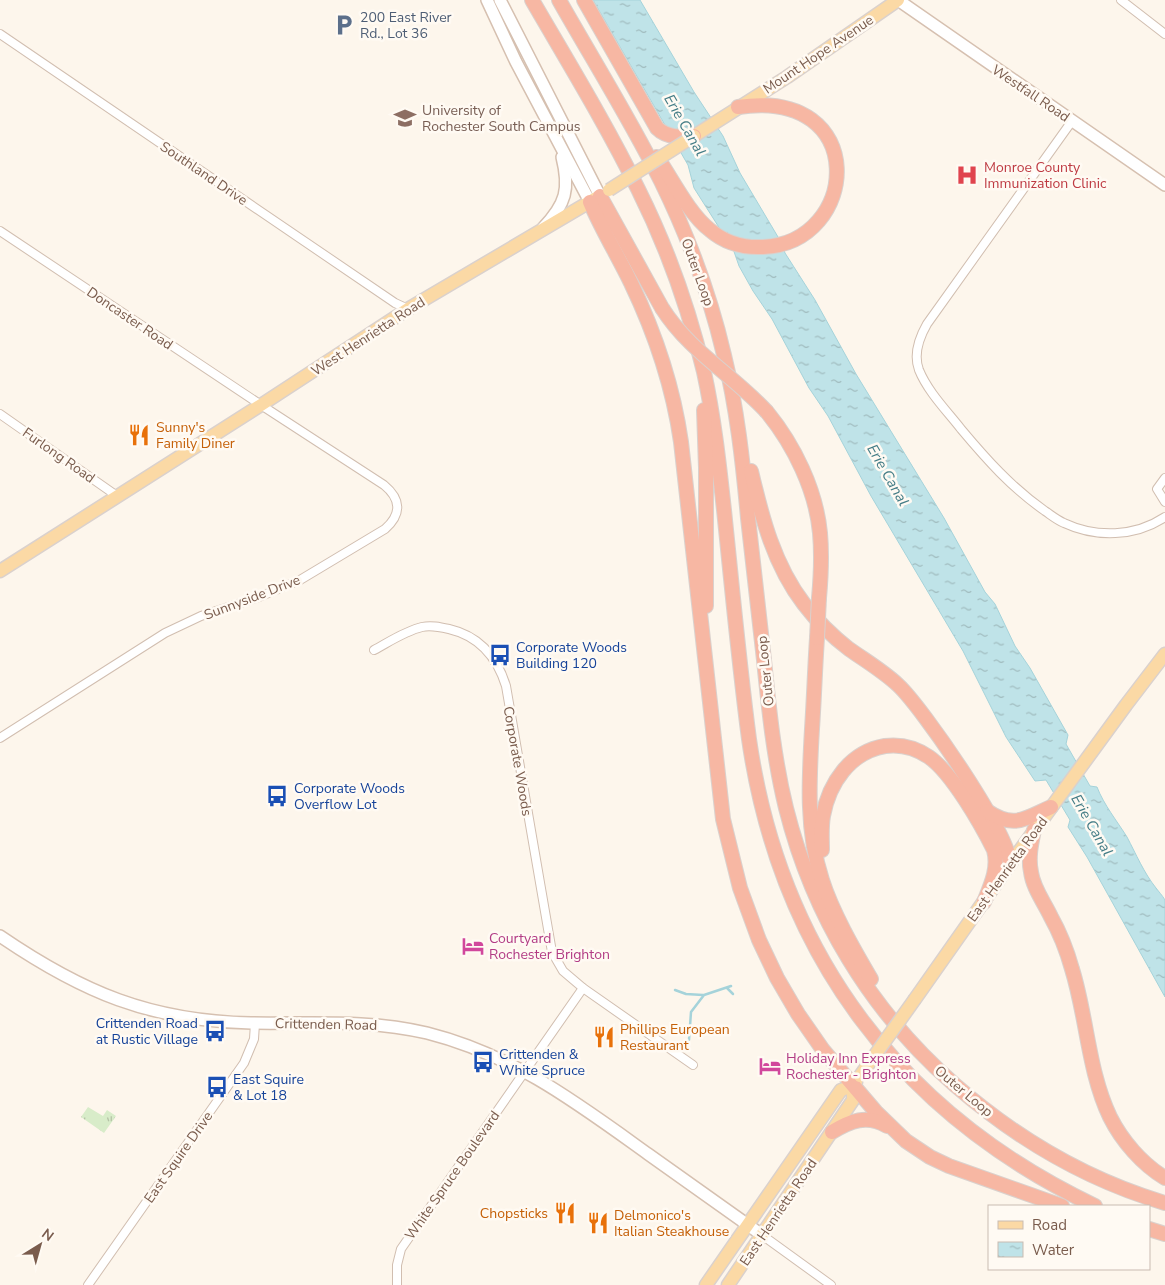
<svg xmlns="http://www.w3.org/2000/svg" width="1165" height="1285" font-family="'Nunito Sans',sans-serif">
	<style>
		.grass { fill: url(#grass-tufts) }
		.water { fill: url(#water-ripples); stroke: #a5d3da }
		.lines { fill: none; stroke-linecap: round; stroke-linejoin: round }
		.stream { stroke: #a5d3da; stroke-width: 2.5 }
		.street-casing { stroke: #d1beb0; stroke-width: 10 }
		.secondary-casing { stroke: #d6c0b0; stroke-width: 14 }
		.primary-casing { stroke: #dad1cd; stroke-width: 15 }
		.highway-casing { stroke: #dad1cd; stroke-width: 16 }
		.street { stroke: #fff; stroke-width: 8 }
		.secondary { stroke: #fff; stroke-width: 11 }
		.primary { stroke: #fbd9a5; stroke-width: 12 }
		.highway { stroke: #f7b7a3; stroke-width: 14 }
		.primary-bridge-casing { stroke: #dad1cd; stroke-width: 15; stroke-linecap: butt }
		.highway-bridge-casing { stroke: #dad1cd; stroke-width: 16; stroke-linecap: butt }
		.primary-bridge { stroke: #fbd9a5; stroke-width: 12 }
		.highway-bridge { stroke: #f7b7a3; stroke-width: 14 }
		.labels { text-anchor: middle; stroke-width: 5; stroke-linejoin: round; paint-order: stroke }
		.service-label { font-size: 14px; fill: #4e5e75; stroke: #fffaf3; text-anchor: start }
		.street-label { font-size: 14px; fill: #7a5c4d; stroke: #fffaf3 }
		.education-label { font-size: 14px; fill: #785e54; stroke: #fffaf3; text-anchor: start }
		.health-label { font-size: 14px; fill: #be3a42; stroke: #fffaf3; text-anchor: start }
		.food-label { font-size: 14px; fill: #c56008; stroke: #fffaf3; text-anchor: start }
		.transit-label { font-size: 14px; fill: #164399; stroke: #fffaf3; text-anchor: start }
		.hotel-label { font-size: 14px; fill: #b23c85; stroke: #fffaf3; text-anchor: start }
		.water-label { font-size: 15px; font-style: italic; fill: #437c86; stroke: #fffaf3 }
	</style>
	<defs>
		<pattern id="grass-tufts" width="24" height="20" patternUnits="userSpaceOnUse" patternTransform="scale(1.25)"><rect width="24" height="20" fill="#d8ecc9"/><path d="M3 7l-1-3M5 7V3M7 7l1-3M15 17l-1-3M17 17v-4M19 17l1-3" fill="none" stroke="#b4c2a5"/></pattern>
		<pattern id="water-ripples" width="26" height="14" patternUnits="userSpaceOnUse" patternTransform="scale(1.25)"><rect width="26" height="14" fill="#bfe3e8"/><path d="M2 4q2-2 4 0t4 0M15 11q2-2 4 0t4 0" fill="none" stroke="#a0bbbe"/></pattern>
	</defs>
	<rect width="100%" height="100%" fill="#fdf6ec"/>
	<polygon class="grass" points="88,1107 103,1116 107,1110 116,1116 104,1133 81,1117"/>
	<path class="water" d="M593 0H640L694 92 723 136 740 173 781 242 785 253 815 300 856 374 944 518 985 592 995 604 1015 646 1030 668 1068 735 1066 744 1090 786 1097 787C1104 805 1117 821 1127 837 1136 854 1144 873 1156 888 1159 892 1162 895 1165 900V997L1087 857 1068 827 1070 820 1046 780 1035 781 1006 737 963 651 871 496 828 416 809 388 772 319 753 291 739 266 730 240 720 229 694 188 688 165Z"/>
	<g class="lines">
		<g class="stream">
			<polyline points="727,988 733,994"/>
			<polyline points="675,990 686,994 703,995"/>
			<polyline points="689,1040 691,1012 704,995 731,986"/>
		</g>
		<g class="street-casing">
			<g id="street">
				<polyline points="1121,0 1165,34"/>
				<polyline points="0,34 395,303 408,309"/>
				<path d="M1072 121 927 324C919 338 913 354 919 370 928 392 947 411 961 429 987 460 1011 487 1045 511 1051 515 1057 520 1064 523 1096 538 1135 537 1165 517"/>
				<path d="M0 231 261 405 384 485C401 499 402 514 385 529L300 580 259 597 201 616 165 633 0 738"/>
				<polyline points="0,414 117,496"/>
				<polyline points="1165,478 1157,489 1165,502"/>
				<path d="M374 650C389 642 405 631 422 627 431 625 440 627 449 629 479 636 497 657 506 686L552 952 563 971 583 988 693 1065"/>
				<polyline points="762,1235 831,1285"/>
				<polyline points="88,1285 244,1063 254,1039 255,1023"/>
				<polyline points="397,1285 397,1265 401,1249 583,988"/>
			</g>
		</g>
		<g class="secondary-casing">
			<g id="secondary">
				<polyline points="487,0 516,62 590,202"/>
				<polyline points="500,0 600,196"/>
				<polyline points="898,0 1165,185"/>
				<path d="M543 228C566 204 570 189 562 157"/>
				<path d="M0 936C82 992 150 1021 251 1023 311 1024 369 1019 427 1033 514 1055 577 1103 648 1154 686 1181 724 1208 762 1235"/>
			</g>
		</g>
		<g class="primary-casing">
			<g id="primary">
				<polyline points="694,136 787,77 898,0"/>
				<polyline points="0,571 261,405 408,309 598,197"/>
				<polyline points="915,999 1010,864 1126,705 1165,654"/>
				<polyline points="706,1285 841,1090 853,1086"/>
				<polyline points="728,1285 853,1100 853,1086 856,1082"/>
			</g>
		</g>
		<g class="highway-casing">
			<g id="highway">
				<path d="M532 0C568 62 606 124 638 189 667 247 689 309 704 372 714 418 719 464 724 510 732 587 739 663 749 739 780 954 900 1113 1095 1206"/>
				<path d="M559 0C593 60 630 119 661 181 688 236 710 295 724 355 737 408 743 463 748 518 753 565 759 612 764 660 769 710 774 759 786 808 813 916 871 1012 955 1085 1016 1138 1087 1180 1165 1203"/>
				<path d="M584 0 657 128C667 138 681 137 694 136"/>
				<path d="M657 157C672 179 689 214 710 230 725 243 743 248 763 247 860 243 871 87 738 107"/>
				<polyline points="600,196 662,308"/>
				<path d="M590 202C602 230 618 256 631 283 656 335 673 386 681 442L723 819 740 888 759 940 777 978 798 1014 823 1050 876 1112 906 1141 930 1157 949 1166 1062 1206"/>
				<polyline points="704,410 706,468 706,606"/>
				<path d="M767 412C794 445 816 490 820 533 822 555 821 576 819 598"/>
				<path d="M751 471C762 518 774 565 804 604 817 621 832 636 849 649 866 661 883 671 898 685 922 707 1010 835 1010 864"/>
				<path d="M817 638C815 668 814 699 812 729 809 780 806 831 822 880 832 912 854 950 871 979"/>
				<path d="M987 811C1014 829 1024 819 1051 807"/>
				<path d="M1034 830C1031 844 1028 858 1031 872 1033 888 1044 902 1051 917 1060 933 1067 951 1072 969 1087 1017 1088 1071 1110 1117 1122 1141 1142 1164 1165 1178"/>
				<path d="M822 850C822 839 821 827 823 816 829 783 850 752 885 746 900 744 916 748 929 757 952 773 981 824 994 850 999 868 991 885 984 902"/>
				<path d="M832 1132C850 1121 867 1114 887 1126"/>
				<polyline points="1149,1229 1165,1234"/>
			</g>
		</g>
		<use href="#street" class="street"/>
		<use href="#secondary" class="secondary"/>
		<use href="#primary" class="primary"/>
		<use href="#highway" class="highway"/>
		<g class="primary-bridge-casing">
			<g id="primary-bridge">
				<polyline points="609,190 694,136"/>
				<polyline points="860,1076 915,999"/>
			</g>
		</g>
		<g class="highway-bridge-casing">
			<g id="highway-bridge">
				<path d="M662 308C689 351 733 375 767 412"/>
				<polyline points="817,638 819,598"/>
			</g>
		</g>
		<use href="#primary-bridge" class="primary-bridge"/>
		<use href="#highway-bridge" class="highway-bridge"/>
	</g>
	<defs>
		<g id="parking-bare" transform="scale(1.725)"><path d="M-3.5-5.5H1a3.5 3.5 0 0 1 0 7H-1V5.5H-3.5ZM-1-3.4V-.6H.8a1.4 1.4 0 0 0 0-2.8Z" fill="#5c6f8a" stroke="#fffaf3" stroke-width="2.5" paint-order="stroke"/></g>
		<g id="university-bare" transform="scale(1.725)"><path d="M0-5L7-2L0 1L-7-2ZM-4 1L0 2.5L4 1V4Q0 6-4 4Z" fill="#8d6e63" stroke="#fffaf3" stroke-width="2.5" paint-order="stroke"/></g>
		<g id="hospital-bare" transform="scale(1.725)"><path d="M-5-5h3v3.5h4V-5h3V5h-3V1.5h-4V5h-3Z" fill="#e0444e" stroke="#fffaf3" stroke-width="2.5" paint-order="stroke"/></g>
		<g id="restaurant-bare" transform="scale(1.725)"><path d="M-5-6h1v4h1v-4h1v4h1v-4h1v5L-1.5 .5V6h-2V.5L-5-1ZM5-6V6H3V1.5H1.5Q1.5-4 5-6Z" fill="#e8710a" stroke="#fffaf3" stroke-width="2.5" paint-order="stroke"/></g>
		<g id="bus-bare" transform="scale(1.725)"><path d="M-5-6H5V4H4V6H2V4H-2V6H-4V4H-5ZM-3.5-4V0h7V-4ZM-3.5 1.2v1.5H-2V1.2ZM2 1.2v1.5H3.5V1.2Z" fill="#1a4fb4" stroke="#fffaf3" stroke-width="2.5" paint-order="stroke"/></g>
		<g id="hotel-bare" transform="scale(1.725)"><path d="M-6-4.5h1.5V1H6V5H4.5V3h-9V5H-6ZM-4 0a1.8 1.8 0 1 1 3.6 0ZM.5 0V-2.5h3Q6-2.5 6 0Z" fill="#d1479c" stroke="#fffaf3" stroke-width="2.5" paint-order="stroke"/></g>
	</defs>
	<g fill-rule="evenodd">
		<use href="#parking-bare" x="344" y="25"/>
		<use href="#university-bare" x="405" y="118"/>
		<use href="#hospital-bare" x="967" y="175"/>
		<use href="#restaurant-bare" x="139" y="435"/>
		<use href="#bus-bare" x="500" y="655"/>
		<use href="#bus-bare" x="277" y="796"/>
		<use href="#hotel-bare" x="473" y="946"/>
		<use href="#bus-bare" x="215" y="1031"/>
		<use href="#restaurant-bare" x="604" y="1037"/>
		<use href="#bus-bare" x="483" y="1062"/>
		<use href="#hotel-bare" x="770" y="1066"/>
		<use href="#bus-bare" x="217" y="1087"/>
		<use href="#restaurant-bare" x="565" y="1213"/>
		<use href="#restaurant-bare" x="598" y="1223"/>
	</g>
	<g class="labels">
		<g class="service-label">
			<text x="360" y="22">200 East River<tspan x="360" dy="16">Rd., Lot 36</tspan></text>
		</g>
		<g class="street-label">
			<text transform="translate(818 54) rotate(-34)" y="5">Mount Hope Avenue</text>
			<text transform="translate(1031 93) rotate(34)" y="5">Westfall Road</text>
			<text transform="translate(204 173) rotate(34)" y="5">Southland Drive</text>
			<text transform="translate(698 272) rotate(70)" y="5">Outer Loop</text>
			<text transform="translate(130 318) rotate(34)" y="5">Doncaster Road</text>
			<text transform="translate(368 336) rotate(-33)" y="5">West Henrietta Road</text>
			<text transform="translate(59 455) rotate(35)" y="5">Furlong Road</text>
			<text transform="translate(252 597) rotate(-21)" y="5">Sunnyside Drive</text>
			<text transform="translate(765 671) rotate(-96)" y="5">Outer Loop</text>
			<text transform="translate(518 761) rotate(80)" y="5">Corporate Woods</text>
			<text transform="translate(1007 869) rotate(-54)" y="5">East Henrietta Road</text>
			<text transform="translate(326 1024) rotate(1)" y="5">Crittenden Road</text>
			<text transform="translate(964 1091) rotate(40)" y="5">Outer Loop</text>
			<text transform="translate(178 1157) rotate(-55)" y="5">East Squire Drive</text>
			<text transform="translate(452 1175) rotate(-55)" y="5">White Spruce Boulevard</text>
			<text transform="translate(778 1212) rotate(-56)" y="5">East Henrietta Road</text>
		</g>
		<g class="education-label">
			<text x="422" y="115">University of<tspan x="422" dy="16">Rochester South Campus</tspan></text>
		</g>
		<g class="health-label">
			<text x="984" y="172">Monroe County<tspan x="984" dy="16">Immunization Clinic</tspan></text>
		</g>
		<g class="food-label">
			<text x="156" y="432">Sunny's<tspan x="156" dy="16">Family Diner</tspan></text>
			<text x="620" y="1034">Phillips European<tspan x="620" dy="16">Restaurant</tspan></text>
			<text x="548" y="1218" text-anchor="end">Chopsticks</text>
			<text x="614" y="1220">Delmonico's<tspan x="614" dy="16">Italian Steakhouse</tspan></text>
		</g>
		<g class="transit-label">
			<text x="516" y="652">Corporate Woods<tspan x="516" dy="16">Building 120</tspan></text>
			<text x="294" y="793">Corporate Woods<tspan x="294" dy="16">Overflow Lot</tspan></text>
			<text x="198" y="1028" text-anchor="end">Crittenden Road<tspan x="198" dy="16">at Rustic Village</tspan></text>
			<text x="499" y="1059">Crittenden &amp;<tspan x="499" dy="16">White Spruce</tspan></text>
			<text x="233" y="1084">East Squire<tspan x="233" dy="16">&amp; Lot 18</tspan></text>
		</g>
		<g class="hotel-label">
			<text x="489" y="943">Courtyard<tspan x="489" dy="16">Rochester Brighton</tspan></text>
			<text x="786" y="1063">Holiday Inn Express<tspan x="786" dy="16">Rochester - Brighton</tspan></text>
		</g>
		<g class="water-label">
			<text transform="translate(685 125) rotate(60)" y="5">Erie Canal</text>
			<text transform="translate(888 475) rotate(60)" y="5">Erie Canal</text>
			<text transform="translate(1092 825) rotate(60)" y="5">Erie Canal</text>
		</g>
	</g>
	<rect x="988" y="1205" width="162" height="65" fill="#fffaf3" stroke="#cabbb1"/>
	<rect x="998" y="1221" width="25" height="8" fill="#fbd9a5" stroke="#cabbb1"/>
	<text x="1032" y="1230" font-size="15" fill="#7a5c4d">Road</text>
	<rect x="998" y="1242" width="25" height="15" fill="url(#water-ripples)" stroke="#cabbb1"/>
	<text x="1032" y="1255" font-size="15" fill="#7a5c4d">Water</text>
	<g transform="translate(40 1245) rotate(37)" stroke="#fffaf3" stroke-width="4" paint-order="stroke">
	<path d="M0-4L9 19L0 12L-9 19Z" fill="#7a5c4d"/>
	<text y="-8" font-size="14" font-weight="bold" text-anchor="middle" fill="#7a5c4d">N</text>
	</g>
</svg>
